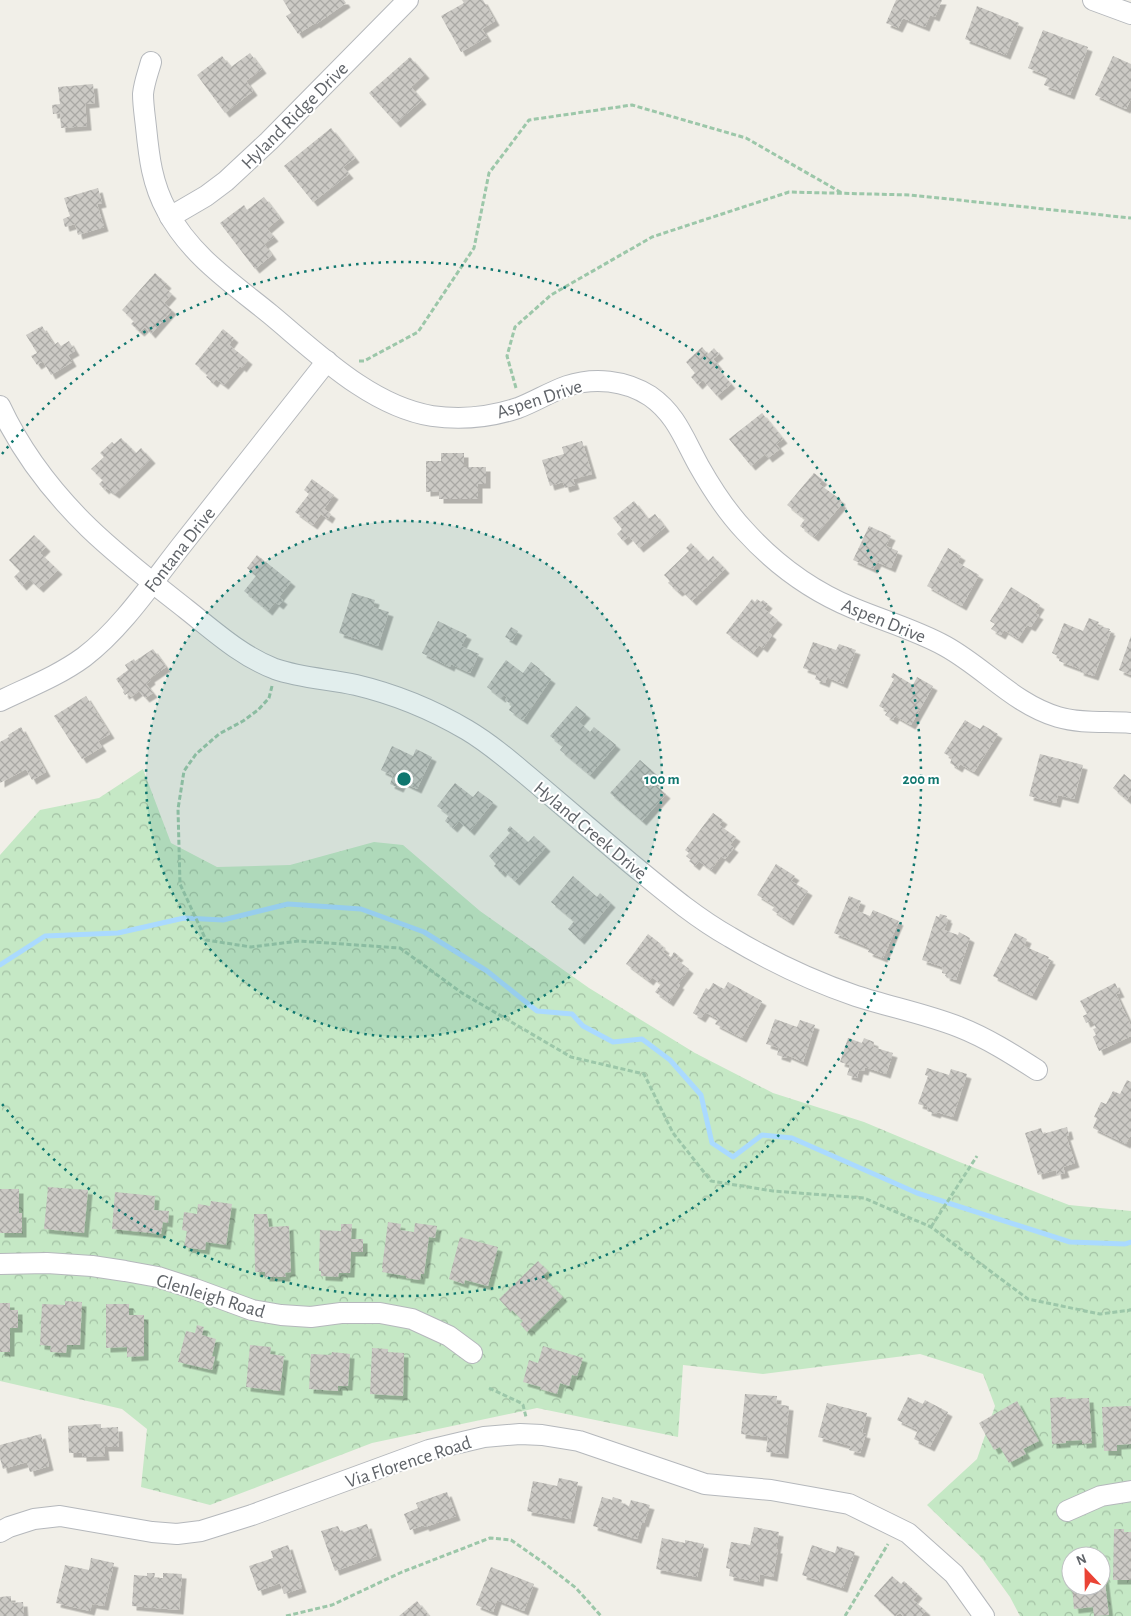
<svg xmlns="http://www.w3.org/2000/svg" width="1131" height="1616" font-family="'Alegreya Sans',sans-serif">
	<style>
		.forest { fill: url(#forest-crowns); fill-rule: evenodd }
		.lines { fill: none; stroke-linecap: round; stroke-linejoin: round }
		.stream { stroke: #aadaff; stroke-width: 5 }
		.building { fill: url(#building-cross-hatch); filter: url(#shadow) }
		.street-casing { stroke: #b5b8bc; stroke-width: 22 }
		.path { stroke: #9cc7a9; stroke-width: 3; stroke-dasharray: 5 2.5; stroke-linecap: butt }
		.street { stroke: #fff; stroke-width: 20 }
		.ring { fill: none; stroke: #0f766e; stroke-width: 2.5; stroke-dasharray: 2.5 5 }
		.labels { text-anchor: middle; stroke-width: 4; stroke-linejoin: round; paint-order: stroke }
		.street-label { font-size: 19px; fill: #5f6368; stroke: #fff }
		.centre { fill: #0f766e; stroke: #fff; stroke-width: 2.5 }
		.ring-label { font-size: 15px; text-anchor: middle; font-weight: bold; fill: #0f766e; stroke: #fff; stroke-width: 4; stroke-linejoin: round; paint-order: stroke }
	</style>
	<defs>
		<pattern id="forest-crowns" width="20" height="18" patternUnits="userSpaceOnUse" patternTransform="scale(1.25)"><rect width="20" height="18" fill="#c5e8c5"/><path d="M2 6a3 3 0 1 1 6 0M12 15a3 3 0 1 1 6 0" fill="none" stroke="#a3c0a4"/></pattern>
		<pattern id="building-cross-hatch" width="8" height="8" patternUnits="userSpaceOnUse" patternTransform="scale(1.25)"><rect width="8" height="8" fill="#cccac5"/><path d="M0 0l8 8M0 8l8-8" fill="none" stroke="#a9a8a4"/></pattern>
		<filter id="shadow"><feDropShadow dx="4.5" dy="4.5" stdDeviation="0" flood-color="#0004"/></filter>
	</defs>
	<rect width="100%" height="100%" fill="#f1efe8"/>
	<path class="forest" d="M143 769 171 843 217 867 290 865 374 842 403 845 480 911 589 988 695 1053 773 1093 864 1122 957 1161 1069 1205 1131 1211V1616H1020L1010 1597 981 1557 927 1505 977 1459 995 1406 983 1374 920 1354 763 1374 683 1365 678 1437 537 1408 372 1443 210 1505 141 1487 147 1429 122 1409 0 1381V855L40 810 99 798ZM1071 1556H1101V1586H1071Z"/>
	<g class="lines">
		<polyline class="stream" points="0,965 45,936 118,933 184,918 223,920 288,904 361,909 424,932 487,971 537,1011 572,1014 583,1026 613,1042 642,1039 670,1060 701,1095 712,1143 733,1157 762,1135 792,1138 917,1193 1070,1242 1125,1244 1131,1242"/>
	</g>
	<g class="building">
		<polygon points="283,0 344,0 346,3 316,24 315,23 298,34 286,16 291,13"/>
		<polygon points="462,0 483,0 495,21 482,29 487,37 461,52 441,16 464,3"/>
		<polygon points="896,0 942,0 935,17 930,15 925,27 903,18 898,28 886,23"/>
		<polygon points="977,6 1019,23 1006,55 965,39"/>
		<polygon points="1043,30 1088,47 1070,95 1044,85 1048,76 1028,68"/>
		<polygon points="250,53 262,69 246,81 253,91 225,113 197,75 222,56 231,67"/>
		<polygon points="1113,56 1131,64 1131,99 1126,109 1095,95"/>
		<polygon points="410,57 425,74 411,87 422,100 396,123 369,93"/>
		<polygon points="93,84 95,103 85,104 87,126 61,128 60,113 53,114 52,105 60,104 58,87"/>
		<polygon points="331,128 355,158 343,167 349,174 313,202 284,166"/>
		<polygon points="98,188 102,203 97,204 104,227 78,235 75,224 65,227 63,219 70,216 64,198"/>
		<polygon points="264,197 280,218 267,229 274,237 264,244 272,255 255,269 220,223 244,205 247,210"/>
		<polygon points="155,273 167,284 164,287 172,294 164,303 172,310 151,334 145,327 140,332 131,324 134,321 122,310"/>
		<polygon points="42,326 54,345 58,342 61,346 69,341 75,351 68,355 72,362 51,375 43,361 37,365 31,356 37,353 26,335"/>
		<polygon points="223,329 234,338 229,345 248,360 242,368 240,366 224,385 216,379 213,383 206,377 208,375 195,364"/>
		<polygon points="702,347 708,354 714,348 719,354 713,359 718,365 716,367 731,384 717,396 703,380 698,385 691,377 695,373 686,362"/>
		<polygon points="762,413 783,439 776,444 780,449 768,458 765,454 751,466 729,439"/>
		<polygon points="121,438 136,453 141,448 151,459 115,494 106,488 105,490 99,484 103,480 91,469 104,457 100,453 112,442 114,444"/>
		<polygon points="582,441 592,474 573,479 575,485 565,488 563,482 550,486 542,460 564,454 562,447"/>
		<polygon points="441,453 464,453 464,467 486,467 486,484 478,484 478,499 439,499 439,491 426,492 426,461 441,461"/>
		<polygon points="814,473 823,480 819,484 841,500 840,502 842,504 814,537 800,526 805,519 787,505"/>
		<polygon points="312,479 334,495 324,509 331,514 328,519 321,514 313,525 295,512 309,494 304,490"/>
		<polygon points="634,501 648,519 655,514 665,527 639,548 629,536 623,541 617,534 622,529 613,518"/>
		<polygon points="869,526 891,536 886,546 898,551 891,568 877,562 873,569 853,560"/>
		<polygon points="34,535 46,547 40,553 58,570 39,588 29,579 22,586 14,577 20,571 9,560"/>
		<polygon points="691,543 708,561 713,556 725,569 692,601 681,590 678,592 668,583 670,581 664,575 689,551 686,548"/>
		<polygon points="948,548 961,556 957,562 979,575 962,606 927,586"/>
		<polygon points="257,555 291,582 279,597 283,600 279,605 275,602 268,611 244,591 256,576 247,568"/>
		<polygon points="1011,587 1040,605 1035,613 1039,615 1031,627 1027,625 1018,639 1004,630 1001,635 991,629 995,624 990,621"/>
		<polygon points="352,593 375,600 373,607 389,612 378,646 339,633"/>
		<polygon points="752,599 755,602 757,599 761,602 763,600 768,604 764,609 778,620 768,632 772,635 763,648 759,645 753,653 726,633"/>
		<polygon points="1089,618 1099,622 1097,626 1100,627 1100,626 1110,629 1109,631 1111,631 1094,676 1079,671 1080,669 1059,661 1060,657 1052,653 1064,623 1083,631"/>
		<polygon points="438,621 467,635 461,646 479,654 470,673 451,664 450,667 422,653"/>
		<polygon points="511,627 518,631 512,641 505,637"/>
		<polygon points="1131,636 1131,675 1119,670"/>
		<polygon points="813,642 836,650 839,644 856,650 843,684 827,677 825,683 815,679 817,673 803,668"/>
		<polygon points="153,649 166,667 150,678 151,680 146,684 153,693 145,698 139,691 131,697 128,693 125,695 123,692 124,691 116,679 128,670 125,665 134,659 135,661"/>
		<polygon points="506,660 523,673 531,662 540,669 538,672 540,673 541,672 551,679 523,720 509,710 512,705 505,700 507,697 504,695 501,698 487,687"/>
		<polygon points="893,673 913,685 917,677 933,686 911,725 895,716 893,720 885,715 888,711 879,706 894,679 891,677"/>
		<polygon points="86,696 110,734 98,741 102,747 82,759 54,716"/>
		<polygon points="576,706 586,714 579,722 590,732 594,727 616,745 590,775 560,750 563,746 550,736"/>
		<polygon points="965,720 980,729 983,725 998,734 974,772 960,764 958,768 950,763 952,758 944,753"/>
		<polygon points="21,727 46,772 32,780 26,769 0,783 0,742 9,737 8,735"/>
		<polygon points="392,746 413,756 416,749 432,757 417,789 402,782 399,788 390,784 393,776 381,770"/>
		<polygon points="1040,754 1083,765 1074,799 1058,795 1056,803 1029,796"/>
		<polygon points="640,760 659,777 653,783 666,794 642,821 610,793"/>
		<polygon points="1124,774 1131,780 1131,794 1127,800 1113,788"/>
		<polygon points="455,783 473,797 478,791 493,802 470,831 459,821 453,828 445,821 449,815 437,806"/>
		<polygon points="713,813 723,820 719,825 736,837 730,845 734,848 725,859 721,856 711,870 699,861 695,866 689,861 691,860 686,856 689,853 685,850"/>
		<polygon points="510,826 528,842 534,836 546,847 515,881 503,870 501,873 494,866 496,864 489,856 510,833 507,830"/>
		<polygon points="776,864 795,876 791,881 808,891 789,921 772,910 775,906 757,895"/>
		<polygon points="573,876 597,897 600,893 611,903 580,940 568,929 574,921 551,902"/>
		<polygon points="849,896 861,901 857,911 870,916 873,910 899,921 883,958 868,952 870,948 834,933"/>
		<polygon points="940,914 947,916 946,918 948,919 944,930 958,935 959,932 970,938 956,980 945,976 946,974 942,973 943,967 922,960 936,916 939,917"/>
		<polygon points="1015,933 1027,939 1024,946 1049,957 1048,959 1051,960 1032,996 993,976"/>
		<polygon points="648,934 661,944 660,945 665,949 663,952 671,957 674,952 679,956 676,959 689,969 678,984 680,985 669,1002 655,992 661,984 652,977 649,981 626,964"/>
		<polygon points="728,982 762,1001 742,1038 715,1024 718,1019 705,1012 701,1018 693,1013 706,988 709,990 713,983 724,989"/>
		<polygon points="1115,983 1120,993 1116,994 1131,1026 1131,1036 1099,1051 1093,1037 1096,1035 1093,1029 1096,1028 1092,1020 1086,1023 1083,1016 1087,1014 1080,1001"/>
		<polygon points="775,1019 797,1027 800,1020 815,1025 803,1062 787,1055 786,1058 777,1055 779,1048 766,1044"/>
		<polygon points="848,1038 862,1043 864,1038 874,1042 873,1047 893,1053 886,1074 865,1067 864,1071 859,1070 857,1078 847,1075 850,1065 840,1062"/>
		<polygon points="927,1068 949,1075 951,1069 967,1074 953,1117 937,1112 936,1114 927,1111 928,1107 918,1104 928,1076 925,1075"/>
		<polygon points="1127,1080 1131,1082 1131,1137 1130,1136 1126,1144 1093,1128 1097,1118 1094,1117 1101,1102 1106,1104 1113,1091 1120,1094"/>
		<polygon points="1067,1127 1069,1135 1066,1136 1075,1163 1063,1167 1065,1173 1057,1175 1056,1170 1038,1175 1025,1133 1041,1128 1043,1134"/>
		<polygon points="48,1187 88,1190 84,1233 44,1229"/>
		<polygon points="0,1189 19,1189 19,1213 22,1213 22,1233 0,1233"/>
		<polygon points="115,1192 155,1196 154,1210 169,1211 168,1223 163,1222 161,1234 112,1229"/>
		<polygon points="211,1201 232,1204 226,1245 206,1242 205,1250 184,1247 187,1231 182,1230 184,1212 197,1214 198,1204 210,1206"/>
		<polygon points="254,1214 267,1214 269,1227 289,1226 291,1272 285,1273 286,1277 265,1277 265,1272 255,1272"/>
		<polygon points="388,1222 401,1224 400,1230 414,1232 415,1223 437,1226 435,1238 429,1237 424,1274 421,1274 420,1280 406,1278 406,1276 382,1272 383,1269 382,1268"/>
		<polygon points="341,1224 352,1224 351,1239 363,1239 363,1252 351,1252 350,1273 339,1273 338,1277 321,1276 321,1271 319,1271 320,1230 341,1231"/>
		<polygon points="460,1237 498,1247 488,1286 465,1280 464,1284 449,1279"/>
		<polygon points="538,1261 548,1271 542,1276 563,1297 527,1332 520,1324 523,1321 512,1310 511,1312 499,1299"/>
		<polygon points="65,1301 82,1302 80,1345 67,1345 66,1353 50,1352 51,1346 40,1345 42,1304 65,1305"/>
		<polygon points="0,1303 10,1303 10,1310 18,1310 18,1328 10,1328 10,1352 0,1352"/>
		<polygon points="106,1304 129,1304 129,1315 144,1315 144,1356 127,1357 127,1347 106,1348"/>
		<polygon points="197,1325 204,1327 202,1335 216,1339 212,1356 215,1357 212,1370 178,1362 186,1331 195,1333"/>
		<polygon points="250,1345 271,1347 270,1354 284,1356 280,1391 246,1387"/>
		<polygon points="543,1346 583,1358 577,1376 572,1375 569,1386 560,1383 557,1394 540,1389 541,1387 523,1382 529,1360 538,1363"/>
		<polygon points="372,1348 388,1349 388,1352 404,1353 403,1396 370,1394"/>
		<polygon points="332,1352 350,1354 348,1386 338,1386 338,1391 309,1389 311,1354 331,1355"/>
		<polygon points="745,1394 777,1396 776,1404 789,1406 784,1454 766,1452 768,1437 741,1434"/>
		<polygon points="908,1397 923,1404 925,1400 948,1412 930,1447 914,1439 918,1430 897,1420"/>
		<polygon points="1066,1397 1066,1399 1089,1398 1092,1443 1082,1444 1082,1440 1066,1441 1066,1443 1052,1444 1050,1398"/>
		<polygon points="1017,1401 1039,1441 1023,1449 1026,1454 1009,1463 1000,1447 994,1450 979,1423"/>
		<polygon points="827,1403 867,1413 862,1433 866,1434 860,1453 849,1450 851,1446 818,1437"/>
		<polygon points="1131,1406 1131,1444 1117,1445 1117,1451 1104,1451 1102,1407"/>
		<polygon points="101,1424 101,1428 118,1427 119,1447 104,1447 105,1456 82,1457 82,1453 69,1453 68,1426"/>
		<polygon points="41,1434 49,1466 30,1472 27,1462 3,1469 0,1458 0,1445"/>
		<polygon points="559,1478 578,1482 570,1519 527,1511 533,1481 557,1486"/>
		<polygon points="447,1492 456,1516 425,1527 424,1525 410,1530 404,1514 418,1508 416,1503"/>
		<polygon points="602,1497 612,1500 613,1497 622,1500 621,1503 629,1506 631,1500 650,1505 644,1523 642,1522 637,1539 593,1526"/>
		<polygon points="367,1524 377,1556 335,1571 321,1531 338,1526 341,1533"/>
		<polygon points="754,1527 779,1532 776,1549 778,1549 773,1577 760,1574 759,1582 729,1576 730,1569 726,1568 731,1542 750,1545"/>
		<polygon points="1114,1529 1124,1529 1124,1532 1131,1532 1131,1580 1113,1580"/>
		<polygon points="662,1538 685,1543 685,1540 704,1544 697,1577 656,1569"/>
		<polygon points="288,1545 302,1588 284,1594 280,1583 258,1591 249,1566 273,1558 271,1551"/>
		<polygon points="812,1545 835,1553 837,1546 855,1552 843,1588 802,1575"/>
		<polygon points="91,1558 114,1563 104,1606 92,1604 90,1611 56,1603 65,1565 89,1570"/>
		<polygon points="1102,1559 1109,1615 1094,1616 1093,1607 1074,1609 1072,1586 1101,1586 1101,1560"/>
		<polygon points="491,1567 534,1584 524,1611 497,1600 493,1612 476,1605"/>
		<polygon points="147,1573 155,1573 154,1578 163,1578 163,1573 182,1574 179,1610 132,1606 134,1575 147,1576"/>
		<polygon points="892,1576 901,1584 904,1581 918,1594 913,1600 926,1611 921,1616 903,1616 900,1613 895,1616 874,1596"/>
		<polygon points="11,1596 11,1603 23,1602 24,1616 0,1616 0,1597"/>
		<polygon points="417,1601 429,1616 399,1616"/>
	</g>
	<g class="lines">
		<g class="street-casing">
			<g id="street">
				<polyline points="1093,0 1131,14"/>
				<path d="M151 62C148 73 144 83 143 94 143 105 145 117 146 127 149 157 152 184 167 211 190 255 232 283 270 314 316 352 370 406 432 416 460 420 491 417 518 408 534 402 550 392 567 386 594 377 625 380 650 396 676 414 684 439 699 466 712 489 727 512 745 531 775 564 812 591 853 608 884 621 916 630 945 646 985 668 1014 704 1058 717 1082 724 1107 721 1131 723"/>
				<polyline points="170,217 206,196 226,181 269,141 408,0"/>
				<path d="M0 406C21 451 53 493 89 528 119 557 153 583 186 609 214 631 241 656 275 669 301 678 329 679 356 685 394 694 433 710 467 730 494 746 518 768 542 788 571 813 600 837 629 862 662 889 693 916 730 937 770 961 812 981 856 996 890 1007 926 1014 959 1027 987 1038 1012 1054 1037 1070"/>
				<path d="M0 701C29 687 58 676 84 657 121 629 152 583 181 546 230 484 278 423 327 361"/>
				<polyline points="0,1264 47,1263 92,1266 125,1271 158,1277 195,1289 252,1310 281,1315 311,1317 341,1313 380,1313 412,1319 449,1336 472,1353"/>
				<polyline points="1067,1511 1101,1496 1131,1491"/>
				<polyline points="0,1532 9,1527 34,1519 60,1516 152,1532 177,1534 201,1531 252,1515 429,1450 484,1437 520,1434 542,1435 579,1441 705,1484 771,1490 849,1504 908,1533 954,1574 984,1616"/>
			</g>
		</g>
		<g class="path">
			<polyline points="359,361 364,361 418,332 474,248 489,173 529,120 632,105 746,138 842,193"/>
			<polyline points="516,388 507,356 515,327 551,295 652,237 789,192 910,195 1131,218"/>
			<polyline points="272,686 269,698 258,710 243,721 219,734 196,754 184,771 178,809 180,884 206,940 251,947 299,941 400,948 462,993 571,1057 644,1074 673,1133 711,1181 773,1191 864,1198 931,1227 1028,1299 1100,1314 1131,1310"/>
			<polyline points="931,1227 977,1156"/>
			<polyline points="489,1388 521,1403 523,1405 526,1417"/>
			<polyline points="286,1616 332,1605 402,1572 490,1538 511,1540 544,1563 576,1588 601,1616"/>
			<polyline points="845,1616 888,1544"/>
		</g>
		<use href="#street" class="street"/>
	</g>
	<circle cx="404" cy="779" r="258" fill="#0f766e" fill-opacity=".12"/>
	<g class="ring">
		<circle cx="404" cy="779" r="258"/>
		<path d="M2 454A517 517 0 1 1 2 1104"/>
	</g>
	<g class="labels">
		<g class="street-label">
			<text transform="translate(294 115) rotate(-45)" y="7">Hyland Ridge Drive</text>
			<text transform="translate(539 398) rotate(-18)" y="7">Aspen Drive</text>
			<text transform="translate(179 549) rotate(-52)" y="7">Fontana Drive</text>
			<text transform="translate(884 620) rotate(22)" y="7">Aspen Drive</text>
			<text transform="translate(591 830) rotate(40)" y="7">Hyland Creek Drive</text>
			<text transform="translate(211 1295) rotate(17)" y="7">Glenleigh Road</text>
			<text transform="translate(408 1461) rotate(-18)" y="7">Via Florence Road</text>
		</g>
	</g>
	<circle cx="404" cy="779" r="8" class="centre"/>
	<g class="ring-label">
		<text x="662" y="784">100 m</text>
		<text x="921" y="784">200 m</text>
	</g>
	<g transform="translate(1086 1571) rotate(338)"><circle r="24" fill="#ffffff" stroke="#bfc1c3"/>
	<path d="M0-4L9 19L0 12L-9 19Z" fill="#ea4335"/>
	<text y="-8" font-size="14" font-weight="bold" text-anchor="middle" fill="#5f6368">N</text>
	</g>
</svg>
